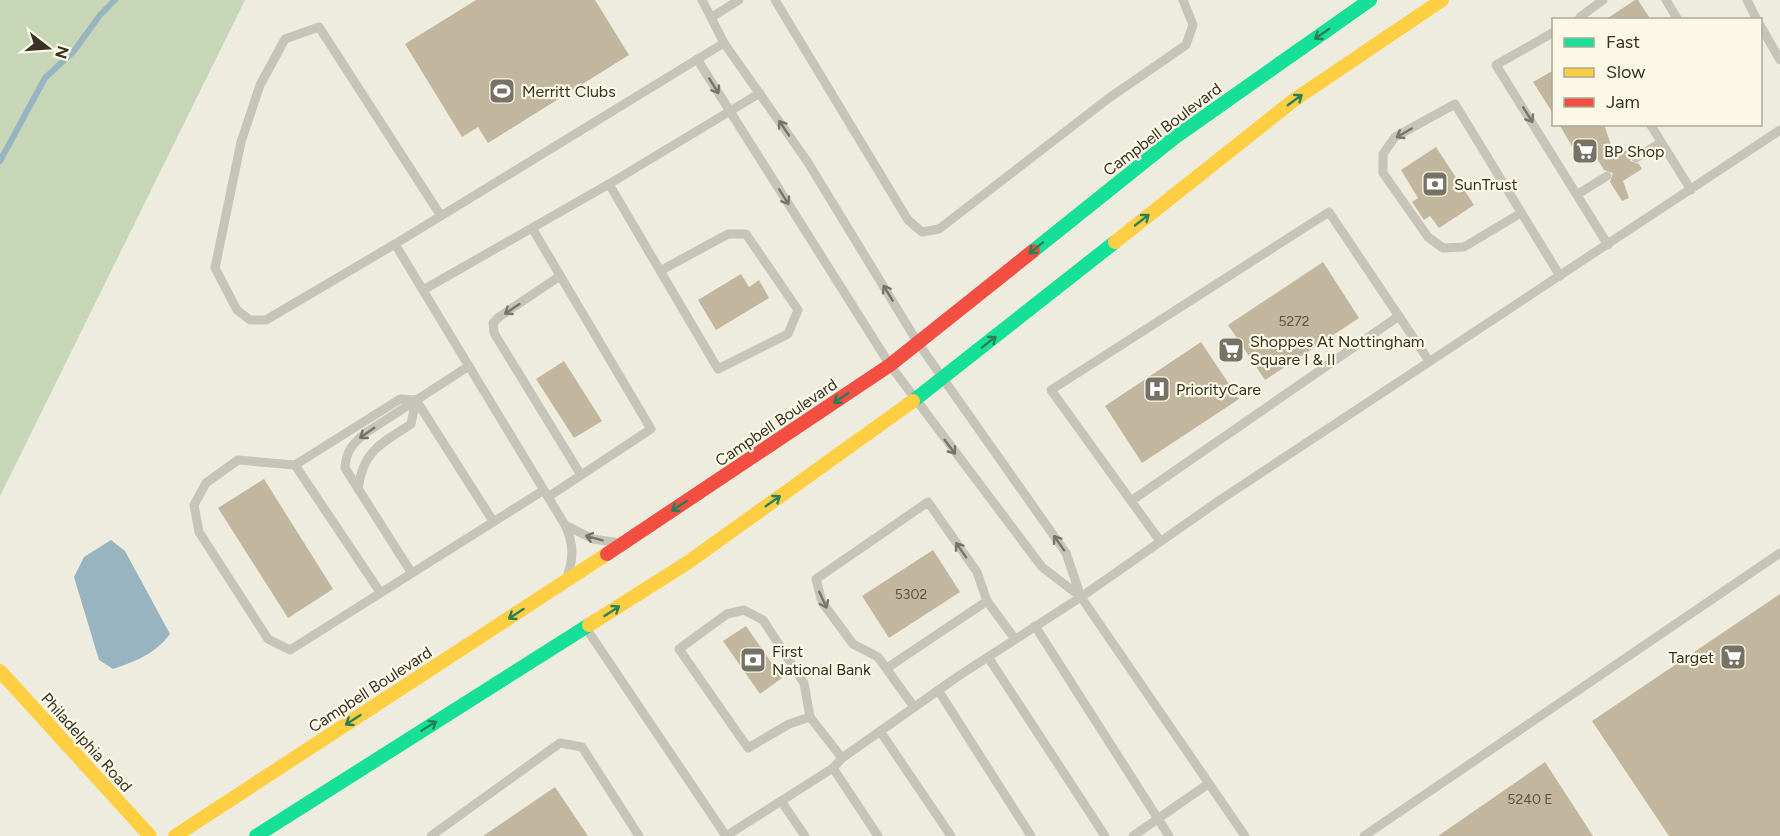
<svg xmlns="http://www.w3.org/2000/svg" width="1780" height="836" font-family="Figtree,sans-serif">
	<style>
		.green { fill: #c6d6b7 }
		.water { fill: #99b4c1 }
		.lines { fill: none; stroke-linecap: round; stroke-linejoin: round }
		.stream { stroke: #99b4c1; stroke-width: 6 }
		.building { fill: #c3b69e }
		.lane { stroke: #c6c3b8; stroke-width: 9 }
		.fast { stroke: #16e098; stroke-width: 14 }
		.slow { stroke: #ffcf43; stroke-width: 14 }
		.jam { stroke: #f24e42; stroke-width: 14 }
		.oneway { stroke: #288059 }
		.oneway2 { stroke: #777368 }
		.labels { text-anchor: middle; stroke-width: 4.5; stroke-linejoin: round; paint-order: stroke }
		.number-label { font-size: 14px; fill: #5a5244 }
		.poi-label { font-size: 16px; fill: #373126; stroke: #fbf8e5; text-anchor: start }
		.street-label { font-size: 16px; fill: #373126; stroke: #fbf8e5 }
	</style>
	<rect width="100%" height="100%" fill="#eeecde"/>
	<polygon class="green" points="0,0 245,0 0,496"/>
	<path class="water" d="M111 540 125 551 170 634C155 654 136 661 113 669L99 660 74 577 84 557Z"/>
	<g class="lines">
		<polyline class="stream" points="0,161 45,78 74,51 100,15 115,0"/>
	</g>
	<g class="building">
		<polygon points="476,0 595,0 629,55 488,143 478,127 462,137 405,44"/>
		<polygon points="1635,0 1638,0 1651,20 1605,20"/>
		<polygon points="1554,70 1554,115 1533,82"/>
		<polygon points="1559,124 1604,124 1615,157 1630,148 1633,152 1630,161 1639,164 1642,169 1623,181 1629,198 1622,201 1610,182 1613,173 1604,170 1593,152 1580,160"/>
		<polygon points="1436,147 1474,205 1439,228 1430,216 1424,220 1412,202 1418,198 1401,170"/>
		<polygon points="1323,262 1359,318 1265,380 1228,325"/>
		<polygon points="741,274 749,287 759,280 769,298 716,330 698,300"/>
		<polygon points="1201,342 1239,399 1142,463 1105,406"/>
		<polygon points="564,361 602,421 574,438 536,379"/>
		<polygon points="264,479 333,589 288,618 218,508"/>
		<polygon points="933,550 960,592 889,638 862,596"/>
		<polygon points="1780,594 1780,836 1669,836 1592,721"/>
		<polygon points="746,626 782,678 760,694 723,641"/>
		<polygon points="1545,762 1593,836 1438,836"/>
		<polygon points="555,787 588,836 483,836"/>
	</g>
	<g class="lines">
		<g class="lane">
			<polyline points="775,0 908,220 922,232 939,229 1109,98 1186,45 1193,25 1183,0"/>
			<polyline points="1666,0 1678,20"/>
			<polyline points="1747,0 1757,20"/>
			<polyline points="712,17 739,0"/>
			<polyline points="1580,17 1603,0"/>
			<polyline points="1760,25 1780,60"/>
			<polyline points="1554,32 1496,65 1608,245"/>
			<polyline points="724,43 807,161 918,343 1066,553 1081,597 1245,836"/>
			<polyline points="697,59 890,365 1042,567 1081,597"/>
			<polyline points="1650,124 1691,190"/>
			<polyline points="1636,158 1660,143"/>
			<polyline points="609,184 718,369 788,334 798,310 746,234 728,234 660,271"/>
			<polyline points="1578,194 1607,176"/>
			<polyline points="1521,213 1464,247 1443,248 1428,237 1383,173 1383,154 1395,137 1455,104 1560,276"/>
			<polyline points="532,228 651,429 548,497"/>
			<polyline points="395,244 266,320 250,320 237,310 215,268 241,142 260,85 285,39 319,27 441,216"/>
			<polyline points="560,276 499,317 493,323 494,333 581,475"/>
			<polyline points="423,290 609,184 760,93"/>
			<polyline points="416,400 400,399 295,465 238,460 206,483 194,505 199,532 268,639 290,650 544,490"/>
			<polyline points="416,400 493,521"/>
			<polyline points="295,465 380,592"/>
			<path d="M358 489C363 450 381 444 411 424L416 400"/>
			<polyline points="1131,501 1399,316"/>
			<polyline points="565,525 593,539 614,542"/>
			<polyline points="1160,541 1051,390 1329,212 1429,361"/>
			<path d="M411 572 345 468C346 450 354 442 367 432L469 366"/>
			<path d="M568 574C574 556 573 542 565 525L395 244 724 43 702 0"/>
			<polyline points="1035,626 1169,836"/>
			<polyline points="586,628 726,836"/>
			<polyline points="988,657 1105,836"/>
			<polyline points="887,668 987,601"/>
			<polyline points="938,690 1031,836"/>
			<polyline points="914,707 878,657 853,644 822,602 816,579 928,502 977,572 987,601 1015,639"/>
			<polyline points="810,717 789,724 748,748 679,649 727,614 744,610 763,620 804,683 810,717 842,758"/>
			<polyline points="880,731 951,836"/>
			<polyline points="833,768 878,836"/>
			<polyline points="781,801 805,836"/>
			<polyline points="431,836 560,743 582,747 639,836"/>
			<polyline points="726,836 833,768 842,758 960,675 1081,597 1220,500 1780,130"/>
			<polyline points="1133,836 1208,784"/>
			<polyline points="1364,836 1780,553"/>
		</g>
		<g class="fast">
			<polyline points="1033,251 1174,138 1370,0"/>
			<polyline points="913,401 1115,242"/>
			<polyline points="256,836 589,625"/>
		</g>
		<g class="slow">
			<polyline points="1115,242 1294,100 1442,0"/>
			<polyline points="589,625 687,563 913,401"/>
			<polyline points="0,671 150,836"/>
			<polyline points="175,836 607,554"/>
		</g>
		<polyline class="jam" points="607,554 890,365 1033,251"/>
	</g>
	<defs><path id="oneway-shaft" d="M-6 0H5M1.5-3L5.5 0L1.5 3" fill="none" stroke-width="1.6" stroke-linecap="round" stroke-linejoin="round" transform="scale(1.5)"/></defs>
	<g class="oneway">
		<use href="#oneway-shaft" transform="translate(1322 34) rotate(145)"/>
		<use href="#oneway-shaft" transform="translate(1295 100) rotate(-36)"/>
		<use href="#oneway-shaft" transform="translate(1142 220) rotate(-38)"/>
		<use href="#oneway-shaft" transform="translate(1036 248) rotate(141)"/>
		<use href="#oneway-shaft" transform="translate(989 342) rotate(-38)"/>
		<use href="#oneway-shaft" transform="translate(841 398) rotate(146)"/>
		<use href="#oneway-shaft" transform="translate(773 501) rotate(-35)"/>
		<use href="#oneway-shaft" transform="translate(679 506) rotate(146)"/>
		<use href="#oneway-shaft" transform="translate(612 611) rotate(-33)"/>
		<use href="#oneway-shaft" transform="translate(516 614) rotate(147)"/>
		<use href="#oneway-shaft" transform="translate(353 720) rotate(147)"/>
		<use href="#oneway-shaft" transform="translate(429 726) rotate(-32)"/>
	</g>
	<g class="oneway2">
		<use href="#oneway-shaft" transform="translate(714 86) rotate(58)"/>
		<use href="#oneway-shaft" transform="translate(1528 115) rotate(58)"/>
		<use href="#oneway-shaft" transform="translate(784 128) rotate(-124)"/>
		<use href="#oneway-shaft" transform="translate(1404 133) rotate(150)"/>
		<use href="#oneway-shaft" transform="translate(784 197) rotate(58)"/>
		<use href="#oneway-shaft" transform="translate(888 293) rotate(-121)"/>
		<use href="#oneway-shaft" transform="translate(512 309) rotate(146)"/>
		<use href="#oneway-shaft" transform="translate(367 433) rotate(145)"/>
		<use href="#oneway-shaft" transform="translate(950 447) rotate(53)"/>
		<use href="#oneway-shaft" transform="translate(594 538) rotate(-165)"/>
		<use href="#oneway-shaft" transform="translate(1059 543) rotate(-125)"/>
		<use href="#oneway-shaft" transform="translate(961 550) rotate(-125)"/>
		<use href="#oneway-shaft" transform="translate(823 600) rotate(65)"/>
	</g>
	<defs>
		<g id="stadium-square" transform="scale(1.35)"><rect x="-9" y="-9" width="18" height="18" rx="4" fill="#777266" stroke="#fbf8e5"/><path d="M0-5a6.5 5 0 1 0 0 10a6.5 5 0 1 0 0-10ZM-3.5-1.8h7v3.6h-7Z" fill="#fff"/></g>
		<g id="supermarket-square" transform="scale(1.35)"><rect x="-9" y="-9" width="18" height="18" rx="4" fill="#777266" stroke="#fbf8e5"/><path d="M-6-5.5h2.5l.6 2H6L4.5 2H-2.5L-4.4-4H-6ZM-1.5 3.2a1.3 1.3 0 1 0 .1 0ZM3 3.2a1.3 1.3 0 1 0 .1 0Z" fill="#fff"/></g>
		<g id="bank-square" transform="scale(1.35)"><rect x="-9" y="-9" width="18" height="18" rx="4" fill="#777266" stroke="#fbf8e5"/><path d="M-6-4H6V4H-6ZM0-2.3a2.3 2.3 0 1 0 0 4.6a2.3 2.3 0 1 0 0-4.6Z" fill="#fff"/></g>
		<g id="hospital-square" transform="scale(1.35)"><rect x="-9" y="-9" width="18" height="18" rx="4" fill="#777266" stroke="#fbf8e5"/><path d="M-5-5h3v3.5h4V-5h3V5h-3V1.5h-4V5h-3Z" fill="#fff"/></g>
	</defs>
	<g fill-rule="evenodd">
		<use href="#stadium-square" x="502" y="91"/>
		<use href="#supermarket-square" x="1585" y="151"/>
		<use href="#bank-square" x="1435" y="184"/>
		<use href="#supermarket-square" x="1231" y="350"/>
		<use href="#hospital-square" x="1157" y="389"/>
		<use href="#supermarket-square" x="1733" y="657"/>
		<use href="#bank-square" x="753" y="660"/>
	</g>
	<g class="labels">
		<g class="number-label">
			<text x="1294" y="326">5272</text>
			<text x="911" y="599">5302</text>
			<text x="1530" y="804">5240 E</text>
		</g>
		<g class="poi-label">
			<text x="522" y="97">Merritt Clubs</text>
			<text x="1604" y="157">BP Shop</text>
			<text x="1454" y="190">SunTrust</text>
			<text x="1250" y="347">Shoppes At Nottingham<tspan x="1250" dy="18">Square I &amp; II</tspan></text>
			<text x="1176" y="395">PriorityCare</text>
			<text x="772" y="657">First<tspan x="772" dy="18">National Bank</tspan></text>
			<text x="1714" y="663" text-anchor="end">Target</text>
		</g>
		<g class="street-label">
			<text transform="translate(1162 129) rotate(-37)" y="6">Campbell Boulevard</text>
			<text transform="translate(776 422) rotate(-34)" y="6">Campbell Boulevard</text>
			<text transform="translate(370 689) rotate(-33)" y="6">Campbell Boulevard</text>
			<text transform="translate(87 742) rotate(48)" y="6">Philadelphia Road</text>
		</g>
	</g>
	<rect x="1552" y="18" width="210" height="108" fill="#fbf8e5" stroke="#ada899" stroke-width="1.5"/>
	<rect x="1564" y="38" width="30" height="9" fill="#16e098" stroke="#ada899" stroke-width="1.5"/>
	<text x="1606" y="48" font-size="18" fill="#373126">Fast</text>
	<rect x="1564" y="68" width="30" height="9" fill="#ffcf43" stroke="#ada899" stroke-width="1.5"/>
	<text x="1606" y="78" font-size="18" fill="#373126">Slow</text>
	<rect x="1564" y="98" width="30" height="9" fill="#f24e42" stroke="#ada899" stroke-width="1.5"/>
	<text x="1606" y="108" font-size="18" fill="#373126">Jam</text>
	<g transform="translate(48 48) rotate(107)" stroke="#fbf8e5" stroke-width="4.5" paint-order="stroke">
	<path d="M0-4.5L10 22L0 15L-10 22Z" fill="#373126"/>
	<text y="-9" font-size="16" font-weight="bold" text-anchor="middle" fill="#373126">N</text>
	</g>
</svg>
